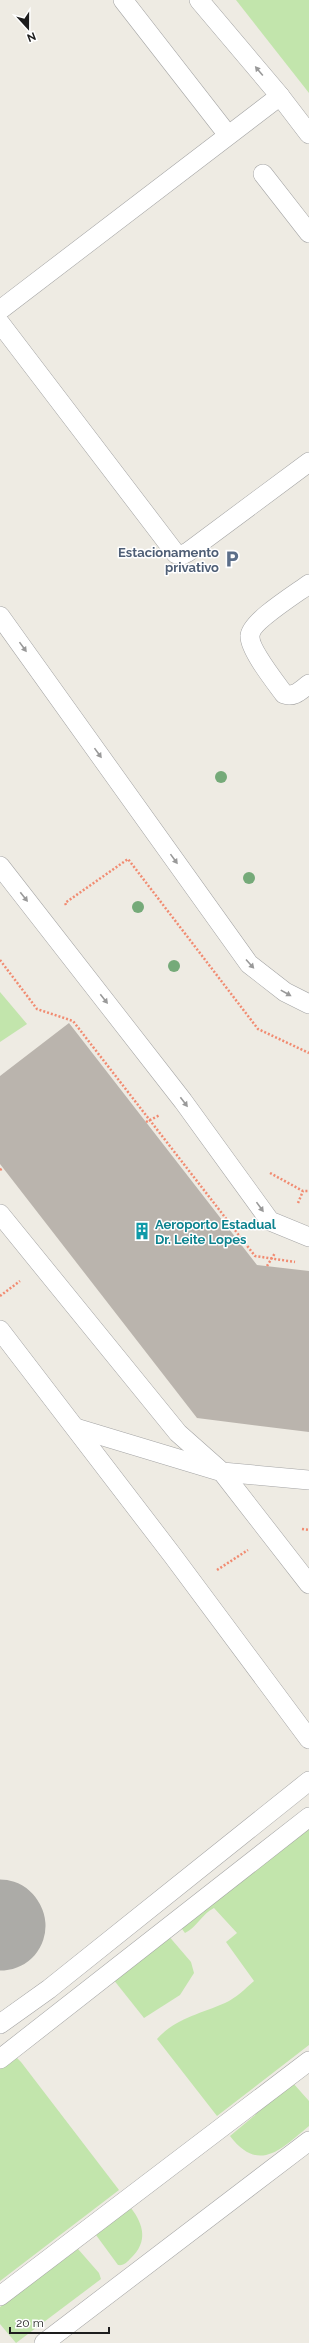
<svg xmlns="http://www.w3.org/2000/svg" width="309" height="2343" font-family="Raleway,sans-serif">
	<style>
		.grass { fill: #c2e5ac }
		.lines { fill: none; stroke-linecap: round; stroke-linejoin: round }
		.taxiway { stroke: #acaba7; stroke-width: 89 }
		.building { fill: #bab4ad }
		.service-casing { stroke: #a4a4a4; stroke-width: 20 }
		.path { stroke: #f18b71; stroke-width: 2.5; stroke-dasharray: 2 2; stroke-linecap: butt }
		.service { stroke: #fff; stroke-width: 19 }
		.tree { fill: #75aa79 }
		.oneway { fill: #999 }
		.labels { text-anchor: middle; stroke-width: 3; stroke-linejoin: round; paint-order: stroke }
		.service-label { font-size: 13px; font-weight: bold; fill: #4e5e75; stroke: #fff; text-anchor: end }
		.culture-label { font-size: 13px; font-weight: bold; fill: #0d838f; stroke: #fff; text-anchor: start }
	</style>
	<rect width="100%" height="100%" fill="#eeebe3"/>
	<g class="grass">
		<polygon points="236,0 309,0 309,93"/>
		<polygon points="0,992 27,1024 0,1042"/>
		<path d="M309 1828V2045L217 2116 157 2039C176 2018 200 2014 225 2003 236 1998 245 1989 254 1981L226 1942 237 1933 214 1908C202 1914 197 1927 185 1933L179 1925Z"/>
		<polygon points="167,1934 191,1962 194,1973 180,1995 144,2018 113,1979"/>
		<polygon points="10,2051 21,2062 119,2190 0,2281 0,2059"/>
		<path d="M293 2083 309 2101V2126C281 2149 259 2174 230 2136Z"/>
		<path d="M131 2208C144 2225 148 2242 131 2258 127 2262 124 2266 118 2265L96 2235Z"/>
		<polygon points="78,2249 99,2273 101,2279 16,2343 0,2324 0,2307"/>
	</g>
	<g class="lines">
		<polyline class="taxiway" points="0,1924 1,1926"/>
	</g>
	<polygon class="building" points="69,1023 257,1265 309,1271 309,1432 197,1418 0,1164 0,1076"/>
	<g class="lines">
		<g class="service-casing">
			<g id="service">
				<polyline points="123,0 228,135"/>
				<polyline points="199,0 280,96 309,134"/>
				<polyline points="263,174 309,233"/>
				<polyline points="0,310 280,96"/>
				<polyline points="0,323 176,554 182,555 188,552 309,462"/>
				<path d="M309 584C297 593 250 622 250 636 249 649 276 683 284 694 294 698 301 690 309 684"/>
				<polyline points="0,616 249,964 285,992 309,1004"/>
				<polyline points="0,866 183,1101 270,1221 309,1237"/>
				<polyline points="0,1214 178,1433 222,1472 309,1480"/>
				<polyline points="0,1330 173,1556 309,1739"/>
				<polyline points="76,1428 222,1472 309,1584"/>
				<polyline points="0,2024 49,1989 309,1781"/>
				<polyline points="0,2059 309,1817"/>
				<polyline points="0,2296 309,2061"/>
				<polyline points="44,2343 309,2141"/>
			</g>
		</g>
		<g class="path">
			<polyline points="66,905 65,903 128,859 258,1029 309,1053"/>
			<polyline points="0,960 37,1009 73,1021 255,1256 295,1262"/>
			<polyline points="146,1122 160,1115"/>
			<polyline points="0,1170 3,1168"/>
			<polyline points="270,1173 303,1191 309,1191"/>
			<polyline points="298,1203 303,1191"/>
			<polyline points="267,1266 275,1253"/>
			<polyline points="0,1296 20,1281"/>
			<polyline points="302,1529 309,1530"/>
			<polyline points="217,1570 248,1550"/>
		</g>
		<use href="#service" class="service"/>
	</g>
	<g class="tree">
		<circle cx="221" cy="777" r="6"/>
		<circle cx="249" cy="878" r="6"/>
		<circle cx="138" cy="907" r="6"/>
		<circle cx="174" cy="966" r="6"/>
	</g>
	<defs><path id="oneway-solid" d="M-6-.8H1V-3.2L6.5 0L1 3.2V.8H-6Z"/></defs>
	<g class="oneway">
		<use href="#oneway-solid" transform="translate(259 71) rotate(-130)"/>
		<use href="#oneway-solid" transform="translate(23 647) rotate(54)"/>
		<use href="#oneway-solid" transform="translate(98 753) rotate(54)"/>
		<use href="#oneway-solid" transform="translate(174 859) rotate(54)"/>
		<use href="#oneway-solid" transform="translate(24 897) rotate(52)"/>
		<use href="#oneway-solid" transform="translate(250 964) rotate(48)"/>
		<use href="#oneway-solid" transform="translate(286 993) rotate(29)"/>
		<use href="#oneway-solid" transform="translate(104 999) rotate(52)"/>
		<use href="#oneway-solid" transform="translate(184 1102) rotate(53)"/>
		<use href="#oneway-solid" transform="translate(260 1207) rotate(54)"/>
	</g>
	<defs>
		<g id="parking-bare" transform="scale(1.38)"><path d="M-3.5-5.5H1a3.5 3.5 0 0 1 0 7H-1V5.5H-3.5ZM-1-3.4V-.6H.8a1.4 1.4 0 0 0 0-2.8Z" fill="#5c6f8a" stroke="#fff" stroke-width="2.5" paint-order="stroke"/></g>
		<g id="building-bare" transform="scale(1.38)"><path d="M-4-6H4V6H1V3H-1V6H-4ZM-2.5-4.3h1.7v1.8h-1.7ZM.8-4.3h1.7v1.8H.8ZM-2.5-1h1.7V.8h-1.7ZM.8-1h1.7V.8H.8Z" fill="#0f9aa8" stroke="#fff" stroke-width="2.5" paint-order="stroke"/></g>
	</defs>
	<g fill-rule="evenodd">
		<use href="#parking-bare" x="232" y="559"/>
		<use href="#building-bare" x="142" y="1231"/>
	</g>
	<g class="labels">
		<g class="service-label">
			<text x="219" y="557">Estacionamento<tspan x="219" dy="15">privativo</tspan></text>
		</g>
		<g class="culture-label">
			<text x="155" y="1229">Aeroporto Estadual<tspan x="155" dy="15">Dr. Leite Lopes</tspan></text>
		</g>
	</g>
	<g transform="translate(28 28) rotate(159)" stroke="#ffffff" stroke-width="3" paint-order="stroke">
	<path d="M0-3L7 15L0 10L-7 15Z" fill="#1d1d1d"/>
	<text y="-6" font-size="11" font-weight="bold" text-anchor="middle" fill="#1d1d1d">N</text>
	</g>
	<path d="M10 2327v6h99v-6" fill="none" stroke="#1d1d1d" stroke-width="2"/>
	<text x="16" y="2327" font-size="12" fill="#1d1d1d" stroke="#ffffff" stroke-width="3" paint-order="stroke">20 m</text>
</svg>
